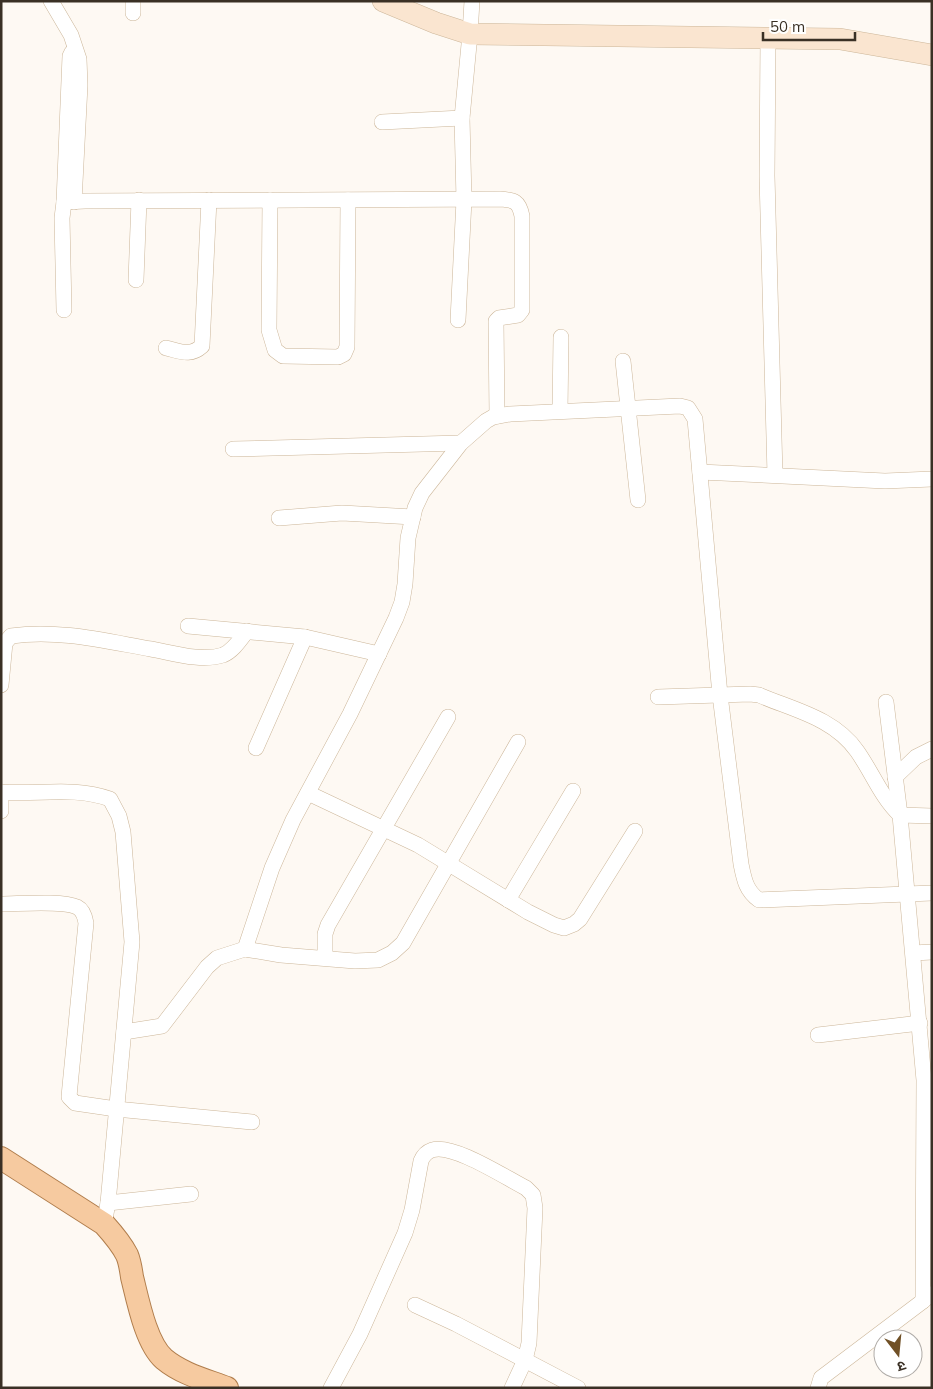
<svg xmlns="http://www.w3.org/2000/svg" width="933" height="1389" font-family="Mulish,'Noto Sans Devanagari',sans-serif">
	<style>
		.lines { fill: none; stroke-linecap: round; stroke-linejoin: round }
		.street-casing { stroke: #ccb699; stroke-width: 16 }
		.secondary-casing { stroke: #ccb699; stroke-width: 22 }
		.primary-casing { stroke: #b07d4c; stroke-width: 24 }
		.street { stroke: #fff; stroke-width: 15 }
		.secondary { stroke: #fae5d0; stroke-width: 21 }
		.primary { stroke: #f6caa0; stroke-width: 22 }
	</style>
	<rect width="100%" height="100%" fill="#fef9f3"/>
	<g class="lines">
		<g class="street-casing">
			<g id="street">
				<polyline points="51,1 71,35 79,59 80,85 74,202"/>
				<polyline points="133,13 133,1"/>
				<polyline points="768,39 767,176 775,475"/>
				<polyline points="382,122 462,118"/>
				<polyline points="270,200 269,330 275,350 283,356 338,357 344,354 347,347 348,200"/>
				<polyline points="64,202 70,56 72,52"/>
				<polyline points="136,280 139,200"/>
				<path d="M64 310 62 218 64 202 85 201 500 199C514 200 519 201 522 216V310L518 315 499 318 496 321 497 416"/>
				<polyline points="458,320 464,200 462,118 470,34 472,1"/>
				<path d="M166 348C180 351 190 357 202 346L209 200"/>
				<polyline points="623,361 638,500"/>
				<polyline points="560,411 561,337"/>
				<polyline points="233,449 461,443"/>
				<polyline points="700,472 885,481 932,479"/>
				<polyline points="279,518 342,513 413,517"/>
				<polyline points="188,626 305,637 379,654"/>
				<path d="M1 685 5 643 11 636C58 629 105 641 151 649 173 653 201 662 223 655 233 651 240 640 247 631"/>
				<path d="M658 697 750 694 759 695C794 710 834 718 857 751 872 772 881 797 900 815L932 816"/>
				<polyline points="886,702 900,815 924,1080 923,1301"/>
				<polyline points="256,748 305,637"/>
				<polyline points="895,777 916,757 932,749"/>
				<path d="M1 792C38 795 74 786 110 799L119 816 123 832 132 942 108 1203 104 1224"/>
				<polyline points="308,793 418,845 528,912 554,925 564,928 574,924 580,919 635,831"/>
				<polyline points="1,811 1,792"/>
				<polyline points="508,900 573,791"/>
				<path d="M1 904C19 904 62 900 77 907 83 910 85 917 86 923L70 1086 69 1097 75 1103 116 1109 252 1122"/>
				<path d="M245 949 272 868 293 820 350 714 396 618 402 602 405 584 408 538 415 508 422 493 461 443 486 421 493 417 510 414 680 406 688 408 695 419 720 695 741 864C744 879 746 891 759 900L932 893"/>
				<polyline points="913,953 932,952"/>
				<polyline points="325,958 325,934 328,925 448,717"/>
				<polyline points="124,1032 162,1026 207,967 217,958 245,949 281,955 355,961 378,960 392,953 403,943 518,742"/>
				<polyline points="818,1035 920,1023"/>
				<polyline points="108,1203 191,1194"/>
				<polyline points="415,1305 456,1324 578,1388"/>
				<path d="M331 1388 360 1334 405 1233 412 1210 421 1161C423 1156 426 1152 432 1150 453 1143 506 1178 526 1188L533 1195 535 1208 529 1343 525 1360 512 1388"/>
				<polyline points="818,1388 821,1378 923,1301 931,1294"/>
			</g>
		</g>
		<g class="secondary-casing">
			<polyline id="secondary" points="383,1 436,23 470,34 840,39 932,55"/>
		</g>
		<g class="primary-casing">
			<path id="primary" d="M1 1158 104 1224C113 1234 121 1243 127 1255 130 1262 131 1270 132 1277 138 1301 146 1343 164 1359 182 1374 206 1380 227 1388"/>
		</g>
		<use href="#street" class="street"/>
		<use href="#secondary" class="secondary"/>
		<use href="#primary" class="primary"/>
	</g>
	<rect width="933" height="1389" fill="none" stroke="#3a3025" stroke-width="5"/>
	<g transform="translate(898 1354) rotate(164)"><circle r="24" fill="#ffffff" stroke="#b0aca8"/>
	<path d="M0-4L9 19L0 12L-9 19Z" fill="#705026"/>
	<text y="-8" font-size="14" font-weight="bold" text-anchor="middle" fill="#3a3025">उ</text>
	</g>
	<path d="M763 32v8h92v-8" fill="none" stroke="#3a3025" stroke-width="2.5"/>
	<text x="770" y="32" font-size="15" fill="#3a3025" stroke="#ffffff" stroke-width="4" paint-order="stroke">50 m</text>
</svg>
